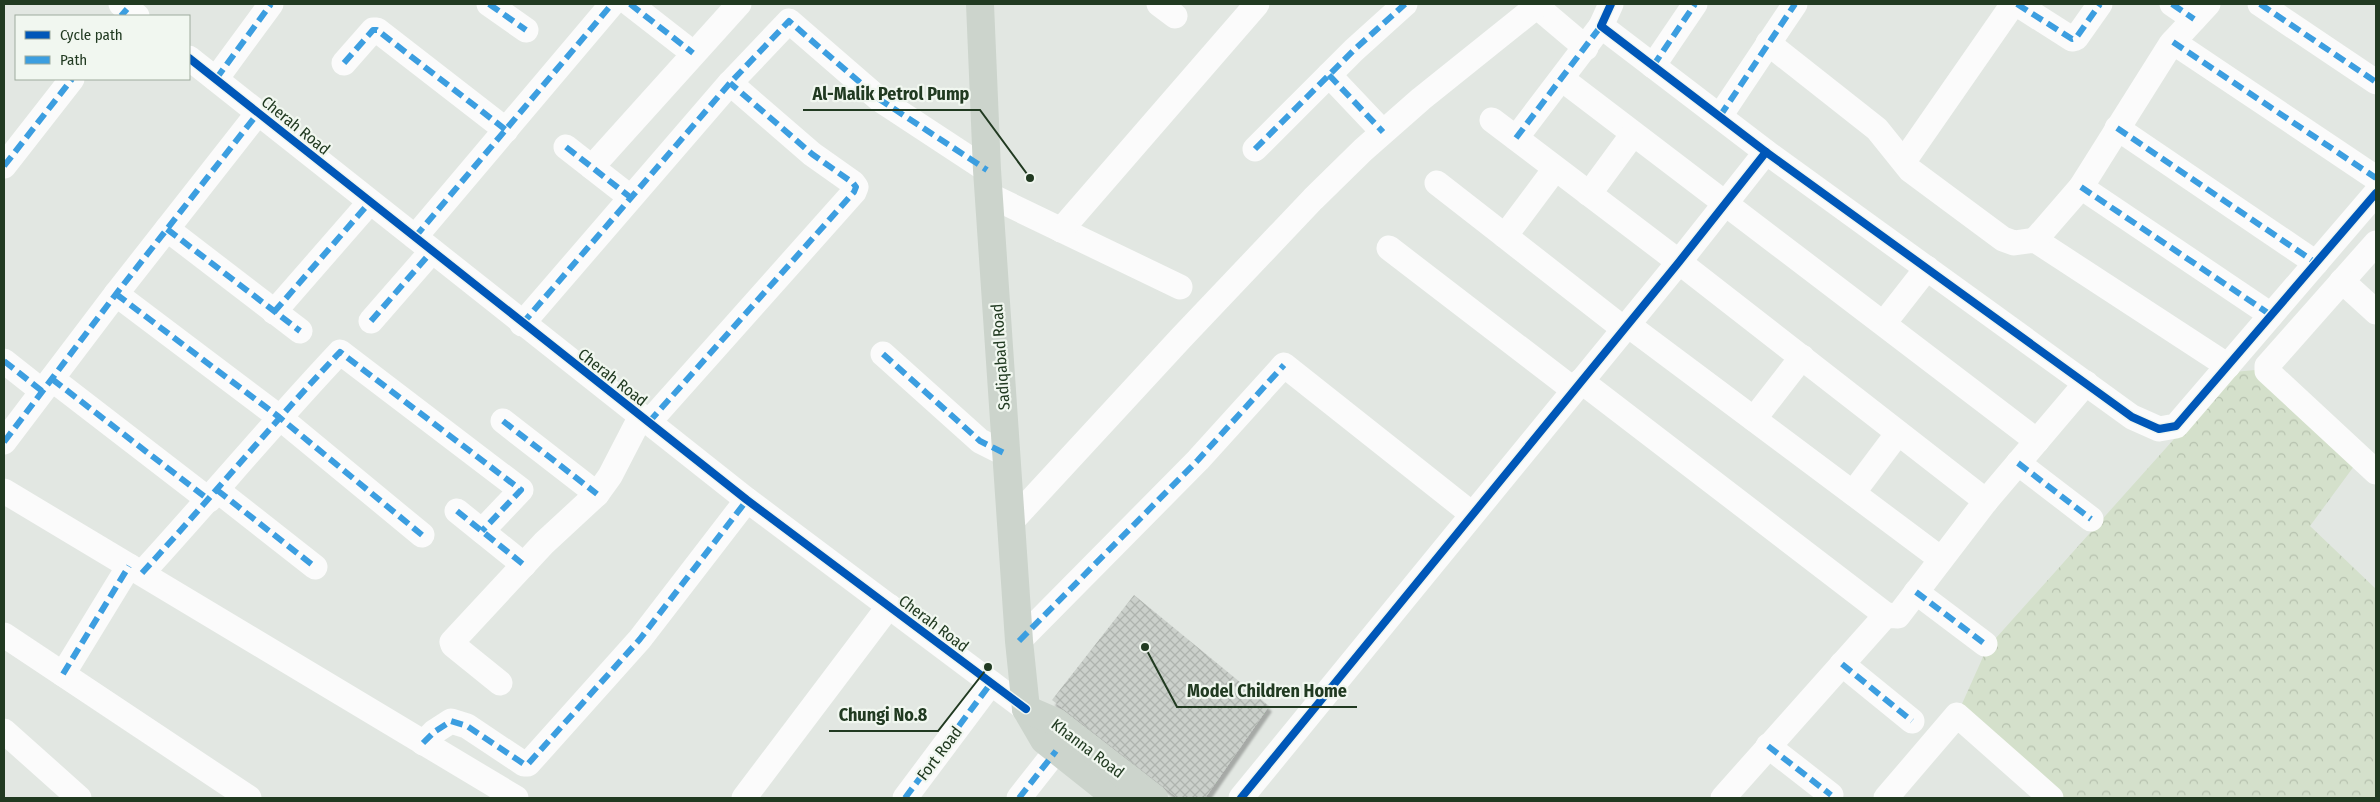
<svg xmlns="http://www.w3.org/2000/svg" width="2380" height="802" font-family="'Fira Sans Condensed',sans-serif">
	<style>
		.park { fill: url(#park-crowns) }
		.building { fill: url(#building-cross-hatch); filter: url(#shadow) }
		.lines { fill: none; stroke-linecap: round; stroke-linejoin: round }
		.minor { stroke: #fbfbfb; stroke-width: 25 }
		.major { stroke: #ccd4cc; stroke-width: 28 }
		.quiet { stroke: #3c9ee0; stroke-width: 6; stroke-dasharray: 12 6; stroke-linecap: butt }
		.cycleway-casing { stroke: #f1f7f0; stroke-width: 11 }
		.cycleway { stroke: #0057b8; stroke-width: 8 }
		.labels { text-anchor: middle; stroke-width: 4.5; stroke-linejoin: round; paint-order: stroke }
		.street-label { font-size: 16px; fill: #213a21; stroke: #f1f7f0 }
		.leader { fill: none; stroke: #213a21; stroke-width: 2 }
		.callout-dot { fill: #213a21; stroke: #f1f7f0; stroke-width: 2 }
		.callout-label { font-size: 18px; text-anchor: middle; font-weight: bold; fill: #213a21; stroke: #f1f7f0; stroke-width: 4.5; stroke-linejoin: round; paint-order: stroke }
	</style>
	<defs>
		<pattern id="park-crowns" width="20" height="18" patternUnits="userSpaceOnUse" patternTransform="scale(1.25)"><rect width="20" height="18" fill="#d4e0cb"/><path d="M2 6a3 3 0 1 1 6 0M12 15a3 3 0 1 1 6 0" fill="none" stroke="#b6c1ae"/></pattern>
		<pattern id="building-cross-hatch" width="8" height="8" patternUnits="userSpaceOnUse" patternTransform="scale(1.25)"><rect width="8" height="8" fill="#cbd0cb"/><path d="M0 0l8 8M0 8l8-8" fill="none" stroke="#aeb3ae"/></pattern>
		<filter id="shadow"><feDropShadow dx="3" dy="5.5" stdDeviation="1" flood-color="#0004"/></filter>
	</defs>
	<rect width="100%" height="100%" fill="#e2e7e2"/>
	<polygon class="park" points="2255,370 2360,458 2310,526 2376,589 2376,798 2051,798 1957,715 1987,648 2234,372"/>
	<polygon class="building" points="1134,595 1269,706 1205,798 1178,798 1052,700"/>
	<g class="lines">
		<g class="minor">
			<polyline points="121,4 137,16"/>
			<polyline points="489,4 526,30"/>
			<polyline points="630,4 693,53"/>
			<polyline points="1159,4 1175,16"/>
			<polyline points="1534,4 1586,48"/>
			<polyline points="2017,4 2072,39 2076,38 2100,4"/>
			<polyline points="2172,4 2194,19"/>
			<polyline points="2260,4 2376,82"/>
			<polyline points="2173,42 2376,178"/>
			<polyline points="1768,43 1877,129 1910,170 2003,239 2014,243 2035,240 2228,366"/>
			<polyline points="189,58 747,500 1026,709"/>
			<polyline points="344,63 373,30 377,30 506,130"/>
			<polyline points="1653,66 1695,4"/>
			<polyline points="1329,75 1383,132"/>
			<polyline points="216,79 271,4"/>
			<polyline points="1562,79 2037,441"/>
			<polyline points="1720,116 1795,4"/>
			<polyline points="1492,120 1679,262"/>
			<polyline points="2117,128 2316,263"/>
			<polyline points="1516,138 1601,26"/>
			<polyline points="566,147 630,197"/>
			<polyline points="1255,149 1354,50 1405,4"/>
			<polyline points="1766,152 2132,417 2159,429 2176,426 2376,193"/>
			<polyline points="1904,161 2013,4"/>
			<polyline points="4,166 72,79"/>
			<polyline points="592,167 739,4"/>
			<polyline points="1555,169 1505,236 1624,329"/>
			<polyline points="1437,183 1505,236"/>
			<polyline points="2081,187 2271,315"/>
			<polyline points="1589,194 1633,134"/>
			<polyline points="989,195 1180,287"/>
			<polyline points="167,229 300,331"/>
			<polyline points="1061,230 1257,4"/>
			<polyline points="415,237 612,4"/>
			<polyline points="2035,240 2081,187 2171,44 2208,4"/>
			<polyline points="2376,243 2267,366 2267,371 2376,472"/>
			<polyline points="1389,248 1574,390"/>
			<polyline points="1679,262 1986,501"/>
			<polyline points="2342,281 2376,312"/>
			<polyline points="116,294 279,417 422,535"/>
			<polyline points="274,312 370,202"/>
			<polyline points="371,321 432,251"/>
			<polyline points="1884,323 1927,268"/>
			<polyline points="522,324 730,83 789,21 879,99 987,170"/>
			<polyline points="1628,325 1941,559"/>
			<polyline points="883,354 980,441 1006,454"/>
			<polyline points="4,361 42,391"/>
			<polyline points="52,379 209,500"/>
			<polyline points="1581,381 1886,615"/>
			<polyline points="1754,419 1802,357"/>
			<polyline points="503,421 597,494"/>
			<polyline points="649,422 854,192 856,187 853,183 812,154 730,83"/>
			<polyline points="4,442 116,294 258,113"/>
			<polyline points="2018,463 2091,519"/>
			<polyline points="217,490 315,567"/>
			<polyline points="4,491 516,798"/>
			<polyline points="1853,493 1898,433"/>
			<polyline points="457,511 524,565"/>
			<polyline points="1011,522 1181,338 1313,199 1363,150 1421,99 1537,6"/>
			<path d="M142 573C209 500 272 424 340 352L521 490 482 531"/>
			<polyline points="1916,592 1985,644"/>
			<polyline points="4,635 249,798"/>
			<polyline points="1019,641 1198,460 1284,365 1472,514"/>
			<polyline points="1842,664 1912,721"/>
			<polyline points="63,674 129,566"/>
			<polyline points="500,683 453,645 452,642 544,543 597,494 610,476 641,416"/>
			<polyline points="4,731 79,798"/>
			<polyline points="423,743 434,732 451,721 467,726 524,764 528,764 640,639 747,500"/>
			<polyline points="1768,746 1831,795"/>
			<polyline points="744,798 889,606"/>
			<polyline points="905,798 991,683"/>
			<polyline points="1019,798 1056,751"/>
			<polyline points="1241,798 1679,262 1766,152 1601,26 1611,4"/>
			<polyline points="1723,798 1886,615 1898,616 1986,501 2086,383"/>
			<polyline points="1886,798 1957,715 2051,798"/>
		</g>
		<g class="major">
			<polyline points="980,4 987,170 1019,641 1026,709 1044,740 1117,798"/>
			<polyline points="1026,709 1056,722 1154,798"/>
		</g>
		<g class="quiet">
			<polyline points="489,4 526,30"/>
			<polyline points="630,4 693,53"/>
			<polyline points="2017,4 2072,39 2076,38 2100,4"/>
			<polyline points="2172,4 2194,19"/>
			<polyline points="2260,4 2376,82"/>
			<polyline points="121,16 127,9"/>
			<polyline points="2173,42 2376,178"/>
			<polyline points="344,63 373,30 377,30 506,130"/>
			<polyline points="1653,66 1695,4"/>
			<polyline points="1329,75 1383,132"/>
			<polyline points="216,79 271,4"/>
			<polyline points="1720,116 1795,4"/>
			<polyline points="2117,128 2316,263"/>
			<polyline points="1516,138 1601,26"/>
			<polyline points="566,147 630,197"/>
			<polyline points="1255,149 1354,50 1405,4"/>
			<polyline points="4,166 72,79"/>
			<polyline points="2081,187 2271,315"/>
			<polyline points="167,229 300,331"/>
			<polyline points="415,237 612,4"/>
			<polyline points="116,294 279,417 422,535"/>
			<polyline points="274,312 370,202"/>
			<polyline points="371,321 432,251"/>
			<polyline points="522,324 730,83 789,21 879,99 987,170"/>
			<polyline points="883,354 980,441 1006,454"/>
			<polyline points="4,361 42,391"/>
			<polyline points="52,379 209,500"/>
			<polyline points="503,421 597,494"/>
			<polyline points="649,422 854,192 856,187 853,183 812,154 730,83"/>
			<polyline points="4,442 116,294 258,113"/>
			<polyline points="2018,463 2091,519"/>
			<polyline points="217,490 315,567"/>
			<polyline points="457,511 524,565"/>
			<path d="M142 573C209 500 272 424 340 352L521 490 482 531"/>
			<polyline points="1916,592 1985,644"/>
			<polyline points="1019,641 1198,460 1284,365"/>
			<polyline points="1842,664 1912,721"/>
			<polyline points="63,674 129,566"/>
			<polyline points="423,743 434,732 451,721 467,726 524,764 528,764 640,639 747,500"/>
			<polyline points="1768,746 1831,795"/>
			<polyline points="905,798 991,683"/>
			<polyline points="1019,798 1056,751"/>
		</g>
		<g class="cycleway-casing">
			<g id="cycleway">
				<polyline points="189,58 747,500 1026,709"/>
				<polyline points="1766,152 2132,417 2159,429 2176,426 2376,193"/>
				<polyline points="1241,798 1679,262 1766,152 1601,26 1611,4"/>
			</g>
		</g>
		<use href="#cycleway" class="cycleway"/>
	</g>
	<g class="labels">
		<g class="street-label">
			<text transform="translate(296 125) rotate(39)" y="6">Cherah Road</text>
			<text transform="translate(1000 357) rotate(-94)" y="6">Sadiqabad Road</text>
			<text transform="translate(613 377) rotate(38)" y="6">Cherah Road</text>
			<text transform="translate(934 623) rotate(37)" y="6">Cherah Road</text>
			<text transform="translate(1088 748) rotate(37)" y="6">Khanna Road</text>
			<text transform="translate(939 753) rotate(-53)" y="6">Fort Road</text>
		</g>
	</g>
	<path class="leader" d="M1030 178L980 110H803M1145 647L1177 707H1357M988 667L938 731H829"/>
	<g class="callout-dot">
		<circle cx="1030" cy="178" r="5"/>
		<circle cx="1145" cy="647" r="5"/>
		<circle cx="988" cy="667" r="5"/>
	</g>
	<g class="callout-label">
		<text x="891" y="100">Al-Malik Petrol Pump</text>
		<text x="1267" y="697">Model Children Home</text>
		<text x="883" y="721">Chungi No.8</text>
	</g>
	<rect width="2380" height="802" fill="none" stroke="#213a21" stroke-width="10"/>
	<rect x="15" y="15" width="175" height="65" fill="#f1f7f0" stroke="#9eab9d"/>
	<rect x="25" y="31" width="25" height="8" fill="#0057b8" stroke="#9eab9d"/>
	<text x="60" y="40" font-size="15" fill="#213a21">Cycle path</text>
	<rect x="25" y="56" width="25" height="8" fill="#3c9ee0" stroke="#9eab9d"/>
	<text x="60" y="65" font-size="15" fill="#213a21">Path</text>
</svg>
